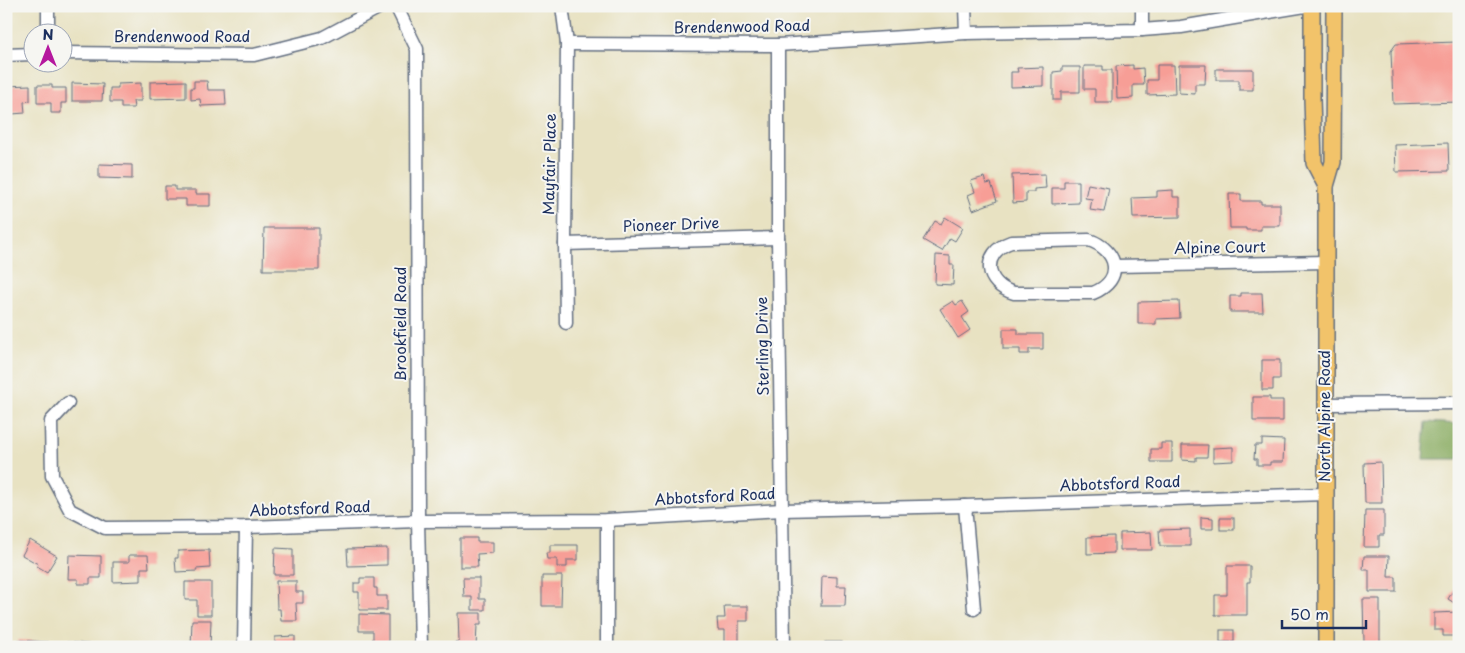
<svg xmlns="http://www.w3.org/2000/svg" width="1465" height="653" font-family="'Playpen Sans',sans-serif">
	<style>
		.forest { fill: #87aa5f; stroke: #516c5e }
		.building { fill: #f79e96 }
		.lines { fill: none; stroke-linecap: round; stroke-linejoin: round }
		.minor-casing { stroke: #636e81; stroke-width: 15 }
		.major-casing { stroke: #636e81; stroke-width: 18 }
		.minor { stroke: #fff; stroke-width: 12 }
		.major { stroke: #f2c36a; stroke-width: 15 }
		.labels { text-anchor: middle; stroke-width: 4; stroke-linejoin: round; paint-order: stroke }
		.street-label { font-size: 15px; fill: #1b2f5e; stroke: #f6f6f2 }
	</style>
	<rect width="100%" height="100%" fill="#f6f6f2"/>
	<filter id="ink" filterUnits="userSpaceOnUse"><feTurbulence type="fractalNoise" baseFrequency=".02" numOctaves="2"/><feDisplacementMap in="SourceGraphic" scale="10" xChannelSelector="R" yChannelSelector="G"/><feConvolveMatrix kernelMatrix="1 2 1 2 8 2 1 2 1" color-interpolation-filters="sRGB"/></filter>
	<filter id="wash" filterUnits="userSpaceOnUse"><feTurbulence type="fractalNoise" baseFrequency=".0096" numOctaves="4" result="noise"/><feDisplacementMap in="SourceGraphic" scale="20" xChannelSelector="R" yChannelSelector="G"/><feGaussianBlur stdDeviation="1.12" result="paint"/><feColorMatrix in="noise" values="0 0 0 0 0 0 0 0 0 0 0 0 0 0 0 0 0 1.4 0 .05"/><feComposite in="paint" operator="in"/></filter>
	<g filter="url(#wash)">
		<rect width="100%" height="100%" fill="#e8e2c2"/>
		<polygon class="forest" points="1426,422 1459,424 1459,459 1423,459"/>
		<g id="blocks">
			<g class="building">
				<polygon points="1457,42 1459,102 1393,104 1391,51 1396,44"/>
				<polygon points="1133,65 1133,69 1143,68 1144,85 1133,85 1133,98 1117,99 1116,66"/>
				<polygon points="1157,65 1174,65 1175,94 1147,95 1147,80 1157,80"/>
				<polygon points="1179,65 1206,65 1205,84 1195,84 1195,94 1179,93"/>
				<polygon points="1084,66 1103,66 1103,70 1112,70 1112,102 1095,102 1095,89 1084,89"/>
				<polygon points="1043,67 1043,86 1011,87 1011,72 1018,72 1017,68"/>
				<polygon points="1062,67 1080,67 1080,92 1061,92 1061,100 1053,100 1053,72 1062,71"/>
				<polygon points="1216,69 1253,69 1253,90 1239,90 1239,80 1216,80"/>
				<polygon points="186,81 186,98 150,99 150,82"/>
				<polygon points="194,81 207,81 208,90 225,90 226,105 201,106 200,99 191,100 191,88 194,88"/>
				<polygon points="72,83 103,84 102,101 72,101"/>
				<polygon points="141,83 141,101 133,101 134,108 121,108 121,102 110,102 110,88 118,88 118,84"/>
				<polygon points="30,85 30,101 24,102 25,113 12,114 11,102 6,102 6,86"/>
				<polygon points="37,85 52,85 52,88 66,88 66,103 61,103 61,113 51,113 51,103 37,103"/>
				<polygon points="1448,143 1449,171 1396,172 1395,145"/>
				<polygon points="99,164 132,165 132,179 99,178"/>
				<polygon points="1045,174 1046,188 1034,189 1034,192 1026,192 1026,202 1013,203 1012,175"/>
				<polygon points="984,177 986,184 991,183 997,201 973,210 968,195 975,192 971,181"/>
				<polygon points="1064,181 1079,181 1079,203 1052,204 1052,188 1064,188"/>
				<polygon points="1088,184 1109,188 1104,212 1090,210 1092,199 1085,198"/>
				<polygon points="165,186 175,186 175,190 196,190 196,194 210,194 210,206 186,206 186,199 165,199"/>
				<polygon points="1173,190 1173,197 1180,197 1180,217 1133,218 1132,198 1157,197 1157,191"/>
				<polygon points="1229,194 1241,194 1241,201 1261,201 1261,204 1280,204 1280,226 1261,226 1261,230 1246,230 1246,228 1230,228"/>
				<polygon points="945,217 963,228 955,241 950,238 942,251 923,240 935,221 941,224"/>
				<polygon points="264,228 319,228 319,270 263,270"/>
				<polygon points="936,255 950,256 950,265 954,265 953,285 935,284"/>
				<polygon points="1241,293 1262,293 1263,312 1230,312 1230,296 1241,296"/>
				<polygon points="953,301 956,305 962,301 969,312 962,317 970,330 958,338 940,309"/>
				<polygon points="1179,301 1180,318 1156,319 1156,324 1138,324 1138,302"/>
				<polygon points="1003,329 1018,329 1018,334 1043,334 1043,349 1029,349 1029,354 1020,354 1020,349 1003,349"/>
				<polygon points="1262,360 1280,360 1280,379 1273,379 1273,390 1262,390"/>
				<polygon points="1253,397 1270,397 1270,400 1283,400 1283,421 1253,421"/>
				<polygon points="1262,439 1284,440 1283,462 1270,462 1270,465 1257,465 1257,459 1254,459 1255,445 1262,445"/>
				<polygon points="1161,443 1172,443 1172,462 1151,462 1151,449 1161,449"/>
				<polygon points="1182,445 1208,445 1207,457 1196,457 1196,461 1182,460"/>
				<polygon points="1233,447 1233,461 1213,462 1213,448"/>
				<polygon points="1381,462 1382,503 1365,503 1364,463"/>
				<polygon points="1365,510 1384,510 1384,535 1379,535 1379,547 1364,547"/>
				<polygon points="1201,517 1213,518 1213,529 1201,529"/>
				<rect x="1220" y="518" width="14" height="12"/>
				<polygon points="1190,529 1190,546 1160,546 1159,530"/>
				<polygon points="1151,532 1152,550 1120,550 1120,533"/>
				<polygon points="1114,536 1114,553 1087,554 1087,537"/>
				<polygon points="460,538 477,538 477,542 493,542 493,553 477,554 478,567 460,567"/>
				<polygon points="30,540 57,556 47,572 37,566 38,564 22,555"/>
				<polygon points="550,545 578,545 578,560 567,560 567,567 557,567 557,559 547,559 546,553 550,553"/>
				<polygon points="275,548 293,549 293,575 274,575"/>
				<polygon points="387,548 387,565 348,566 347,549"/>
				<polygon points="209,550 210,568 196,569 197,571 176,572 175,558 178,558 178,551"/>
				<polygon points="69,555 101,556 101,578 90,578 90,584 78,584 78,579 68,579"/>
				<polygon points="129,555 148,555 149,568 141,568 141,581 113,582 113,562 129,562"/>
				<polygon points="1364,556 1389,556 1388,577 1396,577 1396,592 1369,592 1369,570 1363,570"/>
				<polygon points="1227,566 1250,566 1250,582 1247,582 1247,615 1215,615 1215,595 1227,595"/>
				<polygon points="542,576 562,576 561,606 542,606"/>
				<polygon points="822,576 837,577 837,586 846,586 845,606 821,606"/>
				<polygon points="360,578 374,578 374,588 377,588 377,596 387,596 387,610 359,610 359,592 354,592 354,583 360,583"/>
				<polygon points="463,578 479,578 479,599 485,599 485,610 472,610 472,597 464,597"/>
				<polygon points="276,581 296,581 296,592 303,592 303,603 296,603 297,621 281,621 280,609 277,609"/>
				<polygon points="1459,581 1459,606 1448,599"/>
				<polygon points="185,582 211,582 211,615 197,615 197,600 185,600"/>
				<polygon points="1363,599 1380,599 1380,642 1364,642"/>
				<polygon points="724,606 748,606 748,621 739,621 739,644 725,644 725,630 718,630 717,618 725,618"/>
				<polygon points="1459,612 1459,630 1457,630 1457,636 1443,636 1443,630 1434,630 1434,613"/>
				<polygon points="458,613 481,613 481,625 477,625 476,647 455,647 455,642 459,642"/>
				<polygon points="359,614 388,615 388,647 373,647 373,631 359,631"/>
				<polygon points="192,620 211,620 210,647 191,647"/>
				<rect x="1220" y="630" width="14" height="12"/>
				<polygon points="295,636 295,647 275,647 275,637"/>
				<polygon points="18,640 48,642 48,647 17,647"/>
				<polygon points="67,642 98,645 98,647 66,647"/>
				<rect x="825" y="642" width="17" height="5"/>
			</g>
		</g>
	</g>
	<g filter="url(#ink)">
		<use href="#blocks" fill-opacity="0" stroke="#636e81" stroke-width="1"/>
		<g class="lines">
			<g class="minor-casing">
				<g id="minor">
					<polyline points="48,6 48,32"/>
					<polyline points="396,6 417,49 418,521 421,647"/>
					<polyline points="562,6 567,44 565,244 566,323"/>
					<polyline points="965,6 966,33"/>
					<polyline points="1142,30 1142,6"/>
					<polyline points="567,44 778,45 966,33 1142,30 1181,27 1305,6"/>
					<polyline points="778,45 778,238 784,647"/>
					<polyline points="62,53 254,55 322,38 382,6"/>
					<polyline points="6,55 32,54"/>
					<path d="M1089 240C1118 250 1125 280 1093 293H1014C985 285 980 253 1011 242Z"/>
					<polyline points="565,244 778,238"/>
					<polyline points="1115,266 1325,262"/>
					<polyline points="68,403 51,421 52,476 70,510 105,528 246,527 418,521 607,520 782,510 965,506 1325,494"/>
					<polyline points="1325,404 1459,403"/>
					<polyline points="965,506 974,609"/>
					<polyline points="244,647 246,527"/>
					<polyline points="607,647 607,520"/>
				</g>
			</g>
			<g class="major-casing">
				<g id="major">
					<polyline points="1312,6 1312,98 1314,163 1326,186"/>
					<polyline points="1326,647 1326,186 1333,162 1334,6"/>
				</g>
			</g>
			<use href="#minor" class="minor"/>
			<use href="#major" class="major"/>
		</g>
	</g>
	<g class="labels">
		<g class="street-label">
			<text transform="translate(742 27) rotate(-1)" y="5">Brendenwood Road</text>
			<text x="182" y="42">Brendenwood Road</text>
			<text transform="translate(550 164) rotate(-89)" y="5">Mayfair Place</text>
			<text transform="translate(671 225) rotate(-2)" y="5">Pioneer Drive</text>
			<text transform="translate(1220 248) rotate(-1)" y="5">Alpine Court</text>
			<text transform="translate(401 324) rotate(-90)" y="5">Brookfield Road</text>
			<text transform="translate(763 346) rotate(-91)" y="5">Sterling Drive</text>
			<text transform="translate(1325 416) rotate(-90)" y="5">North Alpine Road</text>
			<text transform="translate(1120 484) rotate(-2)" y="5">Abbotsford Road</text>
			<text transform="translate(715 497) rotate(-3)" y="5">Abbotsford Road</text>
			<text transform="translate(310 509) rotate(-2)" y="5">Abbotsford Road</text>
		</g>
	</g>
	<rect width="1465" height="653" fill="none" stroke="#f6f6f2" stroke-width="25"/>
	<g transform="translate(48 48)"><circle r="24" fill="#f6f6f2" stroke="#9ea6b7"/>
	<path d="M0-4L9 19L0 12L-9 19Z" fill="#b5179e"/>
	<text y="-8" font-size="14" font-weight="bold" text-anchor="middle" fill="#1b2f5e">N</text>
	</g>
	<path d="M1282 620v8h84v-8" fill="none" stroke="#1b2f5e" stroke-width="2.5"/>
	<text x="1290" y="620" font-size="15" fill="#1b2f5e" stroke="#f6f6f2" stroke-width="4" paint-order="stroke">50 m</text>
</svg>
